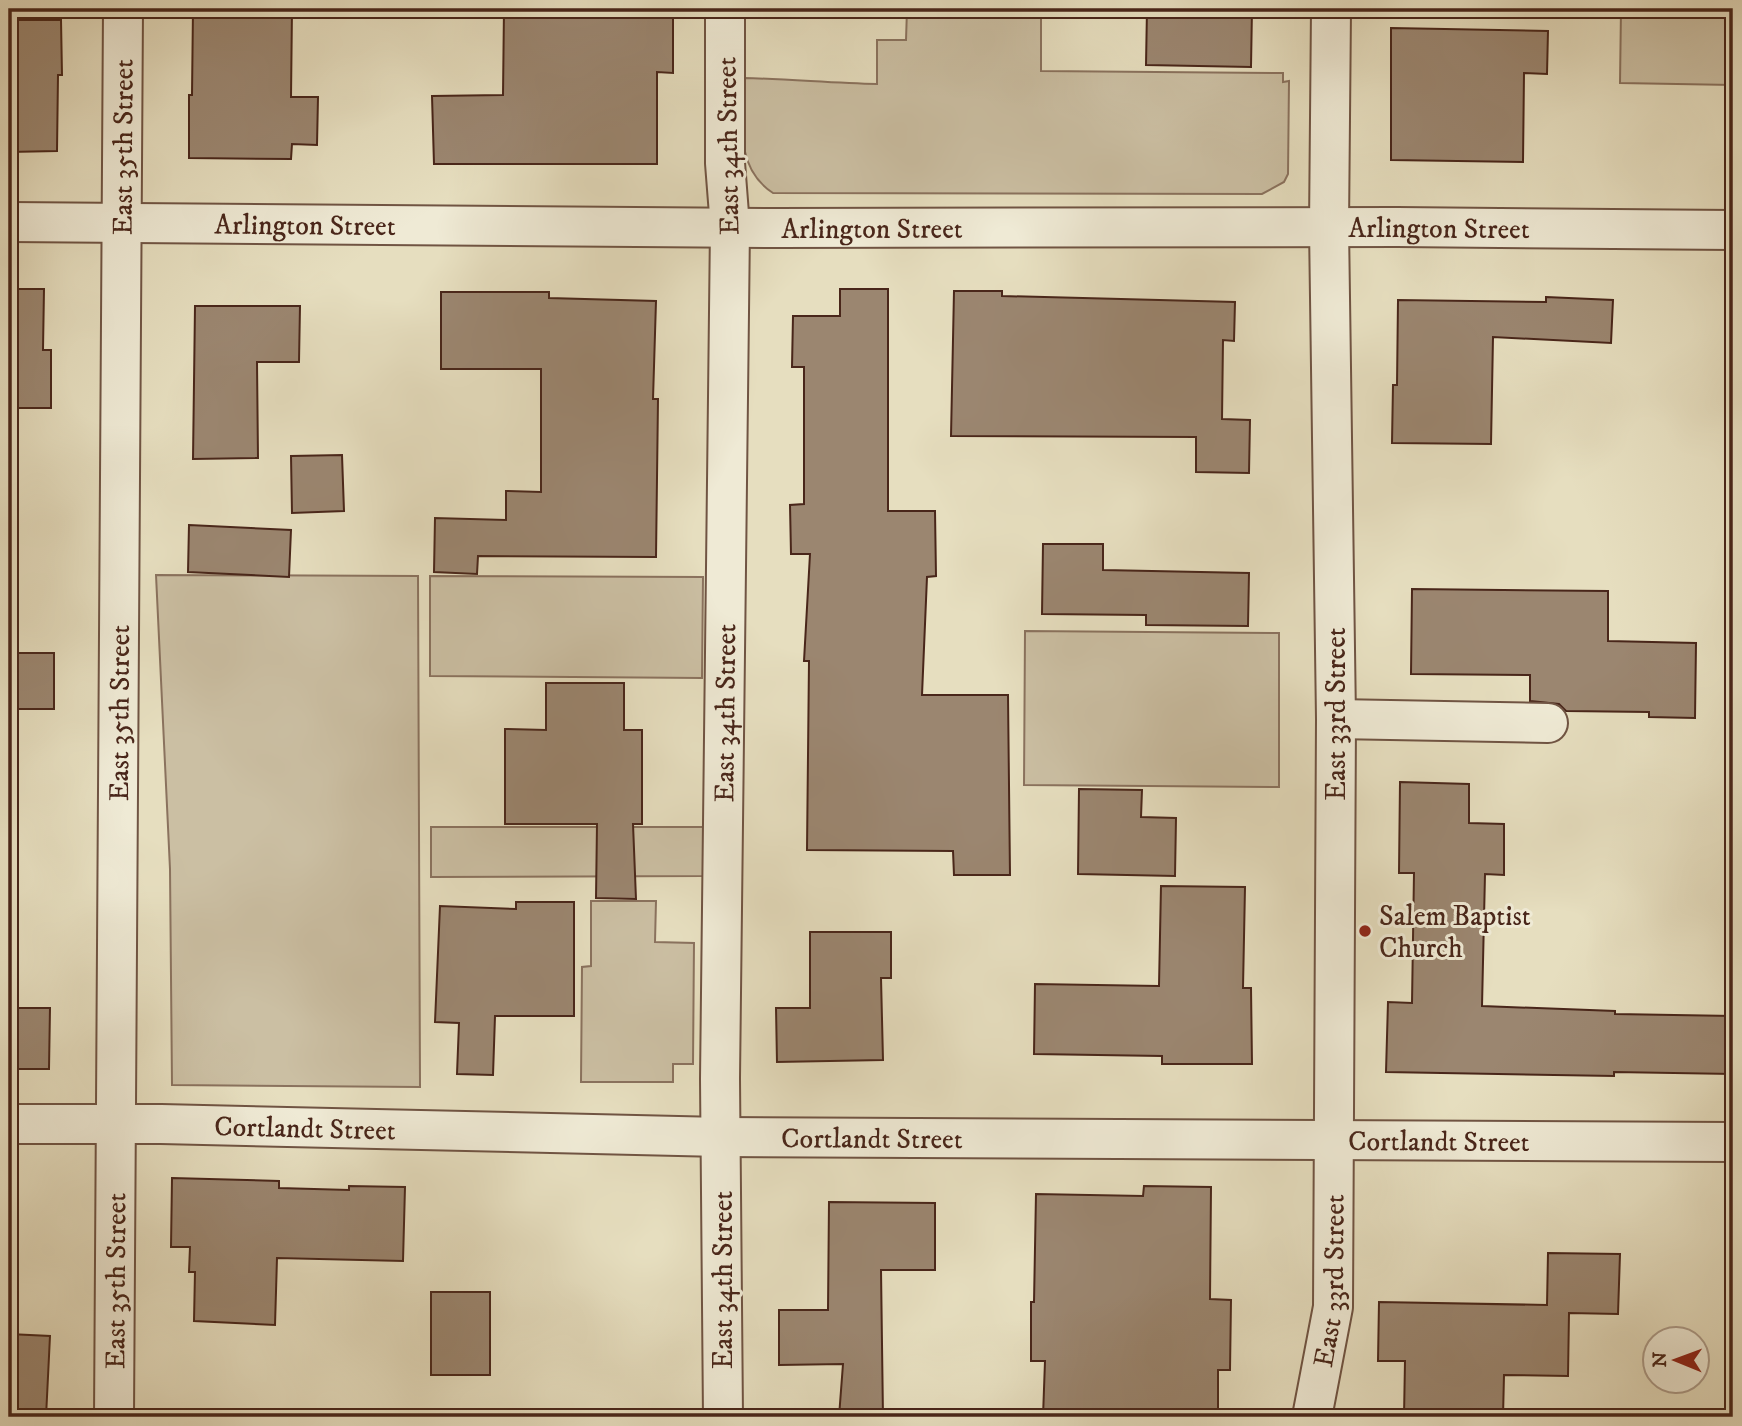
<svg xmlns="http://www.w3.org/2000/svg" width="1742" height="1426" font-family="'IM FELL DW Pica',serif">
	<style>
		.green { fill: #cbbfa3; stroke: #8a725e; stroke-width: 2 }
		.building { fill: #9b8670; stroke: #49261a; stroke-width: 2 }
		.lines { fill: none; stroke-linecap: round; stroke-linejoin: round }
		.minor-casing { stroke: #705443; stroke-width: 42 }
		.minor { stroke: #efead5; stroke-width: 38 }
		.poi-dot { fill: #8f2418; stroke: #efead5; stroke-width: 2.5 }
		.labels { text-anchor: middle; stroke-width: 6; stroke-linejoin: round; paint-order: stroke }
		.street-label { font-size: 28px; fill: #49261a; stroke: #efead5 }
		.poi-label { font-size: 28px; fill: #49261a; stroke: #efead5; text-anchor: start }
	</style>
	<rect width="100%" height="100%" fill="#e6debf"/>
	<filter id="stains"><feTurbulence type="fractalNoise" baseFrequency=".00286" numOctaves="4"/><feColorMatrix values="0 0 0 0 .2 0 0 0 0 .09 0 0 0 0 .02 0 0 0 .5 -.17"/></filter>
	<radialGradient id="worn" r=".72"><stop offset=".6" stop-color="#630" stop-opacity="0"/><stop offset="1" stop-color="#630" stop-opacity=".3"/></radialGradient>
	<g class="green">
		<path d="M907 9H1041V71L1283 73V82L1289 81 1288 174 1284 182 1262 194 773 193C733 167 743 119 744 78 789 79 832 83 877 84V40H906Z"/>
		<polygon points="1621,9 1733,9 1733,85 1620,83"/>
		<polygon points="156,575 418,576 420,1087 172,1085 170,869"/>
		<polygon points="430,576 703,577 702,678 430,676"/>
		<polygon points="1025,631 1279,633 1279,787 1024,785"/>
		<polygon points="431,827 703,827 703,876 431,877"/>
		<polygon points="591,901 656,901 655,942 694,943 693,1064 673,1064 673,1082 581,1082 582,967 591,966"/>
	</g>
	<g class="building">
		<polygon points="193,9 292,9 291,97 318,97 317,145 292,144 291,159 189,158 189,95 192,95"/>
		<polygon points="504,9 673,9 673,73 657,72 657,164 434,164 432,96 503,95"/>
		<polygon points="1147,9 1252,9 1251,67 1146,65"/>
		<polygon points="9,20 61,20 62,75 58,75 57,151 9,152"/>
		<polygon points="1391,28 1548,31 1547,74 1524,73 1523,162 1391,160"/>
		<polygon points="9,289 44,289 43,350 51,350 51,408 9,408"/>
		<polygon points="840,289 888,289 888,511 935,511 936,576 927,577 922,695 1008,695 1010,875 954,875 953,851 807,850 809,661 804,661 810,554 791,554 790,505 804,504 804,367 792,367 793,316 840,316"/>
		<polygon points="954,291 1002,291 1002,296 1235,302 1234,341 1223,340 1222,419 1250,420 1249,473 1196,472 1196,437 951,436"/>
		<polygon points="441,292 549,292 549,298 656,301 653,399 658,399 656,557 478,556 477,574 434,572 435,518 506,520 506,491 541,492 541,369 441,369"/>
		<polygon points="1546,297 1613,300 1611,343 1493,337 1491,444 1392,443 1393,385 1397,385 1398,300 1546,302"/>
		<polygon points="195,306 300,306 299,362 257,362 258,458 193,459"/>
		<polygon points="342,455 344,511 292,513 291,456"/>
		<polygon points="189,525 291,530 289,577 188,572"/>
		<polygon points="1043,544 1103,544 1103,570 1249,573 1248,626 1146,625 1146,615 1042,614"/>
		<polygon points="1412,589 1608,591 1608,641 1696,643 1695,718 1649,717 1649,712 1566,711 1559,704 1530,701 1530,675 1411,674"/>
		<rect x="9" y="653" width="45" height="56"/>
		<polygon points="546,683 624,683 624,730 642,730 642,824 633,824 636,899 596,898 597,824 505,824 505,729 546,730"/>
		<polygon points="1400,782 1469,784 1469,823 1504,824 1504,875 1485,874 1482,1006 1615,1011 1615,1014 1733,1016 1733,1074 1614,1072 1614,1076 1386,1072 1388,1002 1412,1003 1414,873 1399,873"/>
		<polygon points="1079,789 1142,790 1141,817 1176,818 1175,876 1078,874"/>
		<polygon points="1161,886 1245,887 1243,988 1251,988 1252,1064 1162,1064 1162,1056 1034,1054 1035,984 1159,986"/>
		<polygon points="516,902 574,902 574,1016 495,1016 493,1075 457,1074 459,1023 435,1022 440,906 516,909"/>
		<polygon points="810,932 891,932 891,978 881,978 883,1060 777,1062 776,1008 810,1008"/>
		<polygon points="9,1008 50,1008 49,1069 9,1069"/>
		<polygon points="172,1178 279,1181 279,1188 349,1190 349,1186 405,1187 403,1261 277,1258 275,1325 194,1321 195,1272 189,1272 190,1247 171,1247"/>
		<polygon points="1144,1186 1211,1187 1210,1299 1231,1300 1230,1370 1218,1370 1218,1417 1043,1417 1045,1361 1031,1361 1031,1302 1034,1302 1036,1194 1143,1196"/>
		<polygon points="829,1202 935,1203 935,1270 881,1270 883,1417 839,1417 843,1364 779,1365 779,1310 828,1310"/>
		<polygon points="1548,1253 1620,1254 1618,1314 1569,1313 1568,1376 1504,1375 1503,1417 1404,1417 1405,1361 1378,1361 1379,1302 1547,1305"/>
		<rect x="431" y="1292" width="59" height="83"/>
		<polygon points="9,1334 50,1336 46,1417 9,1417"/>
	</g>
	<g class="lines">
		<g class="minor-casing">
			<g id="minor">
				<path id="s1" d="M9 222 776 228 1397 227 1733 230"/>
				<polyline points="1336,719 1548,723"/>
				<path id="s2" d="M9 1124H161L721 1137 1733 1142"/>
				<path id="s3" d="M114 1417 123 9"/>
				<path id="s4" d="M723 1417 720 1079 730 227 725 163V9"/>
				<path id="s5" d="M1312 1417 1333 1307 1336 719 1329 227 1331 9"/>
			</g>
		</g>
		<use href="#minor" class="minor"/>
	</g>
	<circle class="poi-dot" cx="1365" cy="931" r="7"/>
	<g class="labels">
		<g class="street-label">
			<text dy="10" stroke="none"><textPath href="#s3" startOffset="1270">East 35th Street</textPath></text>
			<text transform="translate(727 146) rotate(-91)" y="10">East 34th Street</text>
			<text dy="10" stroke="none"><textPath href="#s1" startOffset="296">Arlington Street</textPath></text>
			<text dy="10" stroke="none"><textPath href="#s1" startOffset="863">Arlington Street</textPath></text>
			<text dy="10" stroke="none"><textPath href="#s1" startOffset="1430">Arlington Street</textPath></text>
			<text dy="10" stroke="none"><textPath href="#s3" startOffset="704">East 35th Street</textPath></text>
			<text dy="10" stroke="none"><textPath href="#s4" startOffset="704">East 34th Street</textPath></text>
			<text transform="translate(1335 714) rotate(-90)" y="10">East 33rd Street</text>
			<text dy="10" stroke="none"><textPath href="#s2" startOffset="296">Cortlandt Street</textPath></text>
			<text dy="10" stroke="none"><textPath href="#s2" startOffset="863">Cortlandt Street</textPath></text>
			<text dy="10" stroke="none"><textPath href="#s2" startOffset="1430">Cortlandt Street</textPath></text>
			<text dy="10" stroke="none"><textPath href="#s3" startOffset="136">East 35th Street</textPath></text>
			<text transform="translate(722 1280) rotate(-90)" y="10">East 34th Street</text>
			<text dy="10" stroke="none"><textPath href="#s5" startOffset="138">East 33rd Street</textPath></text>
		</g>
		<g class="poi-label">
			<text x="1379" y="925">Salem Baptist<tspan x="1379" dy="32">Church</tspan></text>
		</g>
	</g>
	<rect width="1742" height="1426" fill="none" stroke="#e6debf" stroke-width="35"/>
	<rect x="10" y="10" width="1721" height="1405" fill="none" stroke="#49261a" stroke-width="3.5"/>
	<rect x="18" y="18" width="1707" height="1391" fill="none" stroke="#49261a" stroke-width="2"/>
	<g transform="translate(1676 1360) rotate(271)"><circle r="33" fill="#efead5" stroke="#ad9c8a" stroke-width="2"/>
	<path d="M0-5L12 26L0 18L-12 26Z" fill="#8f2418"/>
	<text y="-10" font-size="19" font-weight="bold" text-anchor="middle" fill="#49261a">N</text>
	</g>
	<rect width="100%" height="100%" filter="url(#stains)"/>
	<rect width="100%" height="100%" fill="url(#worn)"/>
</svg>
